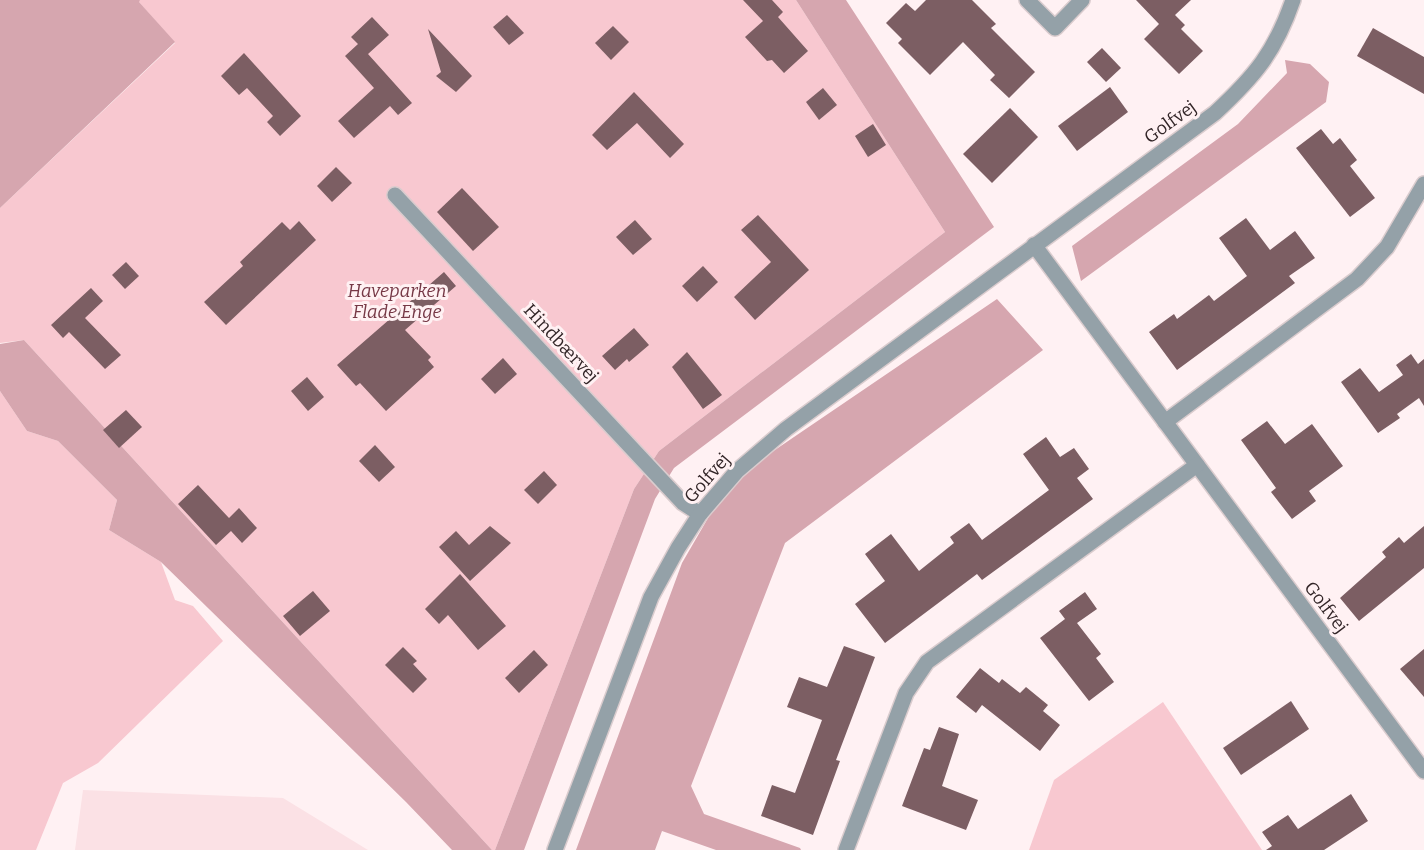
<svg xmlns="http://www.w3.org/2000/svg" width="1424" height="850" font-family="Bitter,serif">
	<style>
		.built { fill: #fbe1e5 }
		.green { fill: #f8c8d0 }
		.forest { fill: #d6a6af }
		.building { fill: #7c5e63 }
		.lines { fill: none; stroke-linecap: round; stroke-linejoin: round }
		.minor-casing { stroke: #daccce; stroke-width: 18 }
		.minor { stroke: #94a1a8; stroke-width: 15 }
		.labels { text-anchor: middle; stroke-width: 6; stroke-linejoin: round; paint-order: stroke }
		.street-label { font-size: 18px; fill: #322527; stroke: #fff1f3 }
		.park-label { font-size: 18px; font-style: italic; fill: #763846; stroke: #fff1f3 }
	</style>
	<rect width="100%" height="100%" fill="#fff1f3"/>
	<polygon class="built" points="83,790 283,798 368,850 75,850"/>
	<g class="green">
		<polygon points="140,0 796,0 945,232 659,451 634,489 495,850 492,850 24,340 0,343 0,208 175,43 138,1"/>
		<polygon points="0,391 27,431 58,441 117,500 109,530 161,562 175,600 193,606 223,641 98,763 63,783 36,850 0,850"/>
		<polygon points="1163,702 1262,850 1029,850 1054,780"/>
	</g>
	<g class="forest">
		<polygon points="0,0 140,0 139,2 175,42 0,208"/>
		<polygon points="796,0 846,0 994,227 674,468 655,499 524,850 495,850 634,489 659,451 945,232"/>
		<polygon points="1285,60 1310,64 1329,82 1326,102 1081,281 1072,246 1238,124 1287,73"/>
		<polygon points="997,299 1043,350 785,543 691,786 704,814 800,848 801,850 716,850 662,831 655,850 576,850 682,563 715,506 750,467"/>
		<polygon points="24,340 492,850 452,850 406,802 161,562 109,530 117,500 58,441 27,431 0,391 0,344"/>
	</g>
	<g class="building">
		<polygon points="743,0 772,0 783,12 778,17 808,51 784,73 772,60 767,61 745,37 763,21"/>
		<polygon points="926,0 972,0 996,24 991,28 1035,72 1009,98 990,80 995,75 963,42 930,75 898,43 902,39 886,23 906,3 915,11"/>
		<polygon points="1136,0 1191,0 1175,15 1185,25 1181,29 1203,51 1179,74 1144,39 1159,24"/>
		<polygon points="507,15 524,33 509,45 493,27"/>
		<polygon points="372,17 389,35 368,54 412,103 398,115 390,106 354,138 338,121 374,88 345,56 358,44 351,37"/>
		<polygon points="613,26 629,42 611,60 595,43"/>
		<polygon points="1373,28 1424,57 1424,94 1357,56"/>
		<polygon points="428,29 472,76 456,92 436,76 441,72"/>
		<polygon points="1102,48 1121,68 1106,82 1087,62"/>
		<polygon points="244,53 301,116 280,136 267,122 273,116 247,88 239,95 221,76"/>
		<polygon points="1110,87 1128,112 1077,151 1058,126"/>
		<polygon points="823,88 837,105 819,120 806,102"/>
		<polygon points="634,92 684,144 670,158 637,123 607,150 592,135"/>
		<polygon points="1010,108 1038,137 992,183 963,154"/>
		<polygon points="873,124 886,145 868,157 855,136"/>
		<polygon points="1321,129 1333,144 1340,138 1357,160 1350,166 1375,198 1350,217 1296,148"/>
		<polygon points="336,167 352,183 332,202 317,186"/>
		<polygon points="462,188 499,227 473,251 437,212"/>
		<polygon points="758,215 809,270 755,320 734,297 771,262 741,230"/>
		<polygon points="1246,218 1270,250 1295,231 1315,258 1289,276 1295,283 1177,370 1149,332 1174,314 1177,319 1209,295 1214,301 1247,276 1219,238"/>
		<polygon points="635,220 652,239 633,255 616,237"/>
		<polygon points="299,221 316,240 226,325 204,302 243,266 240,262 282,222 290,230"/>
		<polygon points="126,262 139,276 125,289 112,275"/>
		<polygon points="703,266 718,282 697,302 682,286"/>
		<polygon points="444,272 456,286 405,330 431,357 428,360 434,367 386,411 360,383 356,386 337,365"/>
		<polygon points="91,288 103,301 85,318 121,355 105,369 69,332 63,338 51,325"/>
		<polygon points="634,328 649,345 629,362 627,359 615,370 602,356"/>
		<polygon points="687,352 722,395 703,409 672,367"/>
		<polygon points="1411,354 1418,364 1424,359 1424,406 1419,398 1397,414 1400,418 1378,433 1341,382 1360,368 1379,392 1403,375 1396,365"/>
		<polygon points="503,358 517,374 495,394 481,379"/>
		<polygon points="307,377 324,397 308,411 291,391"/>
		<polygon points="126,410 142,427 119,448 103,430"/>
		<polygon points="1267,421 1285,444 1312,424 1343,466 1309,491 1316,501 1292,519 1271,492 1276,488 1241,440"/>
		<polygon points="1046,437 1060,457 1074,448 1089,469 1077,478 1093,499 982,580 977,574 885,643 855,604 885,581 865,554 891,534 919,571 954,543 950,537 969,523 982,540 1049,490 1023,454"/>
		<polygon points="375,445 395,467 379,482 359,461"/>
		<polygon points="544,471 557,485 538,504 524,490"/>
		<polygon points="198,485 229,518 239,508 257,528 242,543 231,531 216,545 178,504"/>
		<polygon points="490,526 511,543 470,581 439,547 456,531 469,545"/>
		<polygon points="1424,526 1424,568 1359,621 1340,598 1386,557 1382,552 1399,537 1404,543"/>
		<polygon points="460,574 506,626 478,650 448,615 439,624 425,609"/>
		<polygon points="313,591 330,611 300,636 283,616"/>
		<polygon points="1085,592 1097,609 1077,623 1101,654 1096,658 1114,682 1089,701 1040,638 1065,619 1059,611"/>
		<polygon points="844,646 875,657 836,760 840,761 813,835 761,816 772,785 795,793 822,720 787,707 799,677 827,687"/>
		<polygon points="403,647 417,661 413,664 427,679 413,693 385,665"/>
		<polygon points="1424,649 1424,697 1400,669"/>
		<polygon points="534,650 548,665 519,693 505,678"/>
		<polygon points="980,668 999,683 1002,679 1020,693 1026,687 1048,705 1043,711 1060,725 1040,751 982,705 976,713 956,697"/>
		<polygon points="1291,701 1309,729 1241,775 1223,748"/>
		<polygon points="939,727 959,734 942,786 978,800 966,830 902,806 924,748 930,750"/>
		<polygon points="1351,794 1368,821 1324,850 1266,850 1272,846 1262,832 1288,815 1298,829"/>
	</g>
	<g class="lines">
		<g class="minor-casing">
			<g id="minor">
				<polyline points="1027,0 1055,28 1082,0"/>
				<polyline points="395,195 683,503 700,514"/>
				<polyline points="1034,245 1424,771"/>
				<polyline points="1165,422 1357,279 1387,247 1424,184"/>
				<path d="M555 850 651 597 678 548 700 514 737 471 786 429 1215 113C1255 76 1275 52 1293 0"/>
				<polyline points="846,850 906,693 927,662 1197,465"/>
			</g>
		</g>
		<use href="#minor" class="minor"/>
	</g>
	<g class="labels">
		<g class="street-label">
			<text transform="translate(1170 122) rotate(-36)" y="6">Golfvej</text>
			<text transform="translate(561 343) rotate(47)" y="6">Hindbærvej</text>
			<text transform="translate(707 478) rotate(-49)" y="6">Golfvej</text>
			<text transform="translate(1326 607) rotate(53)" y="6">Golfvej</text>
		</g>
		<g class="park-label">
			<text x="397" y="297">Haveparken<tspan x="397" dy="21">Flade Enge</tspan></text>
		</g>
	</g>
</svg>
